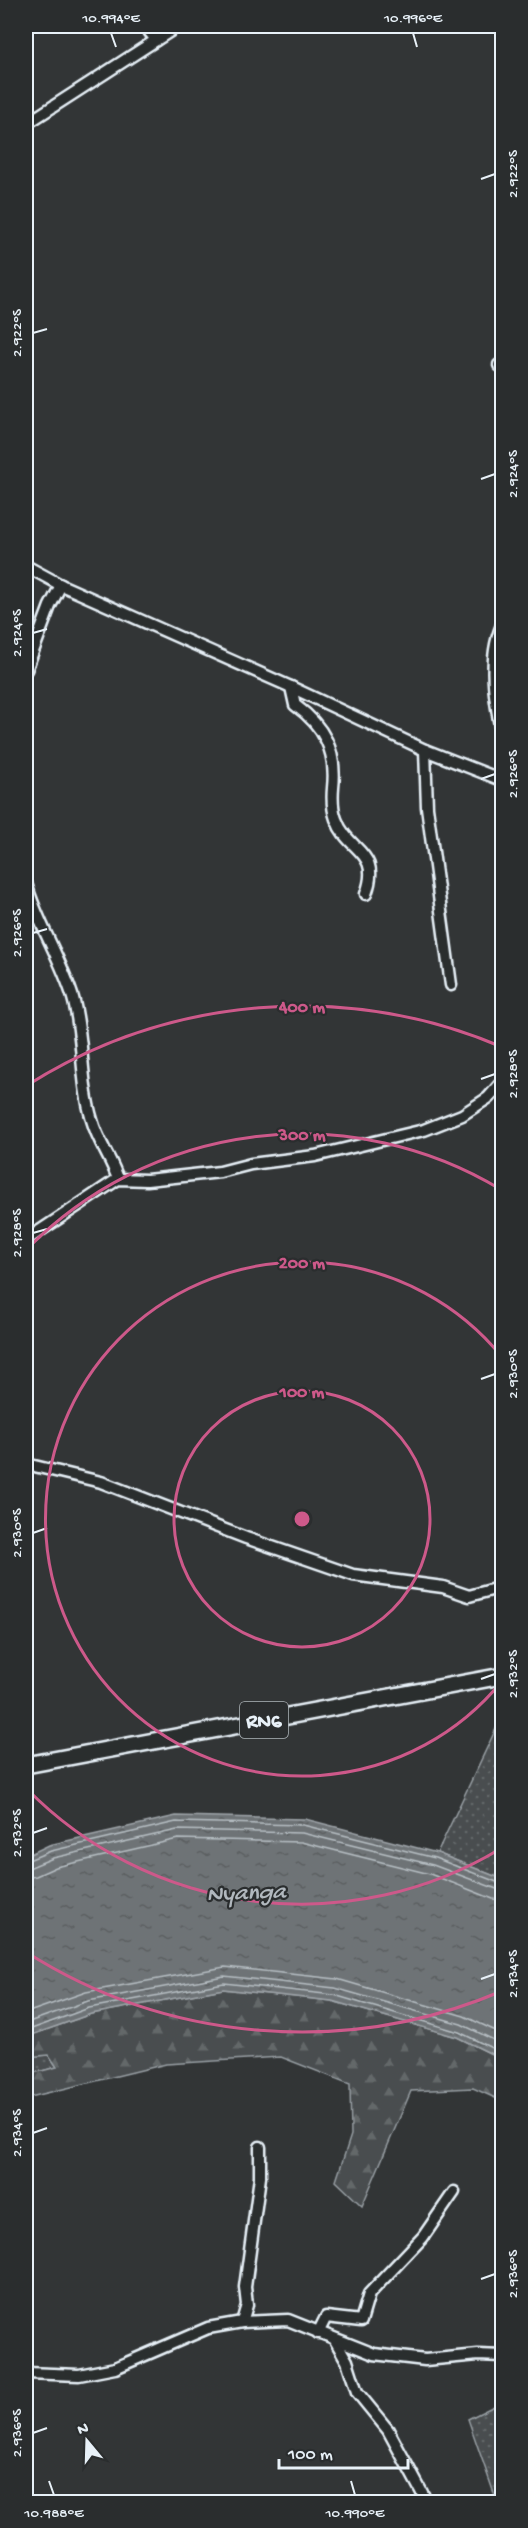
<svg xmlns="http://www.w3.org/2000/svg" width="528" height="2528" font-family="'Gochi Hand',sans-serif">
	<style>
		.grass { fill: url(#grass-dots); stroke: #989fa4; stroke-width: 1.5 }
		.forest { fill: url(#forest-firs); stroke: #989fa4; stroke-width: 1.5 }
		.water { fill: url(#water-ripples); stroke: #9fa5aa; stroke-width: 1.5 }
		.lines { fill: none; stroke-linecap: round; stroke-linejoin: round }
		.shore { stroke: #b7bfc4; stroke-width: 1.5 }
		.minor-casing { stroke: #e8f1f8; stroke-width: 15 }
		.highway-casing { stroke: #e8f1f8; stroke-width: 20 }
		.minor { stroke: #2a2d2e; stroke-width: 10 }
		.highway { stroke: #2a2d2e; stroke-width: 15 }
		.ticks { fill: none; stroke: #e8f1f8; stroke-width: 2 }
		.ring { fill: none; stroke: #cd598a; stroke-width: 3 }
		.labels { text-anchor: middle; stroke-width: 4.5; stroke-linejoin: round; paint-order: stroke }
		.shield { fill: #2a2d2e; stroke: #afb6bb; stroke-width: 1.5 }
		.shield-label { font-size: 21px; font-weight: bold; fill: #e8f1f8 }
		.water-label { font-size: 24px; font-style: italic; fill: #b1b8be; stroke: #2a2d2e }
		.centre { fill: #cd598a; stroke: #2a2d2e; stroke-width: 3 }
		.ring-label { font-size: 18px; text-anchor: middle; font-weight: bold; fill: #cd598a; stroke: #2a2d2e; stroke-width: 4.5; stroke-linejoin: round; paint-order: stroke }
		.neatline { fill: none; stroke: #e8f1f8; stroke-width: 2 }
		.ticks-label { font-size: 15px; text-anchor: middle; fill: #e8f1f8 }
	</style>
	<defs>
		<pattern id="grass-dots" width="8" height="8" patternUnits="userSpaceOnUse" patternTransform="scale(1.5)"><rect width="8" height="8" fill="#494d4f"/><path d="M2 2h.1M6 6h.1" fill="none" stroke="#636769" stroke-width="1.8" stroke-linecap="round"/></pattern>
		<pattern id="forest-firs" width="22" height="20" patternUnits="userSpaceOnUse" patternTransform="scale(1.5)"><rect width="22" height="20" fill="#494d4f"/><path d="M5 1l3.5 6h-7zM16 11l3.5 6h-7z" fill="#636769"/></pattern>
		<pattern id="water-ripples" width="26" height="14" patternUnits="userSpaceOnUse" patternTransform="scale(1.5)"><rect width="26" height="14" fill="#6e7376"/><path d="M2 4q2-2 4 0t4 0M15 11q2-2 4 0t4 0" fill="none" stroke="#5a5e60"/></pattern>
	</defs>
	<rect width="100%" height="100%" fill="#323536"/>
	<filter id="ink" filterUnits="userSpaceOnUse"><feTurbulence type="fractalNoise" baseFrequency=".0167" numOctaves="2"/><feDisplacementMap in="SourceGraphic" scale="12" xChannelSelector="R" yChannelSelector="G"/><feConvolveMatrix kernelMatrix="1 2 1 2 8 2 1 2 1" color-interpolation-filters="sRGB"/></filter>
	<g filter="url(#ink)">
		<g class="grass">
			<polygon points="502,1716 502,1879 437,1853"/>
			<polygon points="49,2055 57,2067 26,2075 26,2057"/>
			<polygon points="502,2402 502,2502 497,2502 468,2419"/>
		</g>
		<polygon class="forest" points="223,1989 332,2001 457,2037 502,2059 502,2101 473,2088 411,2091 362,2206 336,2181 351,2135 350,2084 281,2057 166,2064 26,2098 26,2075 57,2067 49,2055 26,2057 26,2037 91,2014"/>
		<polygon class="water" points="176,1816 305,1819 437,1853 502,1879 502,2059 457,2037 332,2001 223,1989 91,2014 26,2037 26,1856 49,1845"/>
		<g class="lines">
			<g class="shore">
				<polyline points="26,1861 51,1851 176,1822 303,1825 435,1858 502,1884"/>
				<polyline points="26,1869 53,1858 177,1830 302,1833 433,1865 502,1891"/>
				<polyline points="26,1878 36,1876 56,1867 178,1839 301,1842 430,1874 493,1899 502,1900"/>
				<polyline points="26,2013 86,1992 225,1967 337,1979 464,2016 502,2034"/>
				<polyline points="26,2023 88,2001 224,1976 335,1988 461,2024 502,2044"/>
				<polyline points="26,2031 89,2008 224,1983 334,1995 459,2032 502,2053"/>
			</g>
			<g class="minor-casing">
				<g id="minor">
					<polyline points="145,26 156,40"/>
					<polyline points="26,124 178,26"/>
					<polyline points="499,365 502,367"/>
					<polyline points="26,566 61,585 291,687 425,750 502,780"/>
					<path d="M502 625C487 659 495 701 502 736"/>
					<polyline points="26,670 50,606 61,585"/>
					<path d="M291 687 295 705C324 726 337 751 333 788 332 799 332 808 336 819 348 853 382 850 366 894"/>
					<polyline points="425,750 427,807 451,985"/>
					<path d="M26 883C37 923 61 958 73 998 84 1037 80 1081 92 1120 98 1142 111 1158 118 1179"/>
					<polyline points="26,1240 118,1179 147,1180 220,1172 251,1164 315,1156 424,1130 462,1115 488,1098 502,1082"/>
					<polyline points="26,1464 101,1482 246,1538 353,1575 443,1587 469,1596 502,1587"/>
					<polyline points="242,2322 247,2305 245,2287 260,2177 260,2147"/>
					<polyline points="318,2333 326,2317 361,2321 369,2294 423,2237 454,2192"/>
					<polyline points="335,2340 347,2361 357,2392 388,2430 427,2502"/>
					<polyline points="26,2373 79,2375 115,2368 208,2328 242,2322 288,2320 374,2354 425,2360 478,2355 502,2356"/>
				</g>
			</g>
			<g class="highway-casing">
				<polyline id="highway" points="26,1765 502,1676"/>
			</g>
			<use href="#minor" class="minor"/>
			<use href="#highway" class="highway"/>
		</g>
	</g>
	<path class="ticks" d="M111 33 116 47M413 33 417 47M481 179 495 174M33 333 47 329M481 479 495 474M33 633 47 629M481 779 495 774M33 933 47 929M481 1079 495 1074M33 1233 47 1229M481 1379 495 1374M33 1533 47 1528M481 1679 495 1674M33 1833 47 1828M481 1979 495 1974M33 2133 47 2128M481 2279 495 2274M33 2433 47 2428M49 2481 54 2495M351 2481 355 2495"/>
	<g class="ring">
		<circle cx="302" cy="1519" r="128"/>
		<path d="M502 1681A257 257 0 1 1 502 1357"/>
		<path d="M500 1849A385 385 0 0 1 27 1789M27 1249A385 385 0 0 1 500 1189"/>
		<path d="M502 1991A513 513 0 0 1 26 1952M26 1086A513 513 0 0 1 502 1047"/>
	</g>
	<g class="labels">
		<rect class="shield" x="240" y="1702" width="48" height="36" rx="4.5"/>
		<g class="shield-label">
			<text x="264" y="1727">RN6</text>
		</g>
		<g class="water-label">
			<text transform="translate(246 1891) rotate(-2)" y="8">Nyanga</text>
		</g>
	</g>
	<circle cx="302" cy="1519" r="9" class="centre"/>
	<g class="ring-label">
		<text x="302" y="1012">400 m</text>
		<text x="302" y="1140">300 m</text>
		<text x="302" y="1268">200 m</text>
		<text x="302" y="1397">100 m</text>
	</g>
	<rect width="528" height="2528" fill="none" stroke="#2a2d2e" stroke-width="66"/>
	<g transform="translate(87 2441) rotate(341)" stroke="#2a2d2e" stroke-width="4.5" paint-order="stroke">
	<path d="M0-4.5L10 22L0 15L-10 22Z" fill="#e8f1f8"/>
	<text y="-9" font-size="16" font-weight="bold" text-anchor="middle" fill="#e8f1f8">N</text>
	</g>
	<path d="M279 2459v9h129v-9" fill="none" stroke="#e8f1f8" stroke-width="3"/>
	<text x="288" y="2459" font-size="18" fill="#e8f1f8" stroke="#2a2d2e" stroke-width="4.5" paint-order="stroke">100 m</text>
	<rect x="33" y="33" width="462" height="2462" class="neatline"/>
	<g class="ticks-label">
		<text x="111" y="22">10.994°E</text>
		<text x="413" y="22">10.996°E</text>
		<text transform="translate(512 174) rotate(-90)" y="5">2.922°S</text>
		<text transform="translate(16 333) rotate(-90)" y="5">2.922°S</text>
		<text transform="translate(512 474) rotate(-90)" y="5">2.924°S</text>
		<text transform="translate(16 633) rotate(-90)" y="5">2.924°S</text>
		<text transform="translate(512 774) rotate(-90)" y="5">2.926°S</text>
		<text transform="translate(16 933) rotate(-90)" y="5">2.926°S</text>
		<text transform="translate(512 1074) rotate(-90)" y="5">2.928°S</text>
		<text transform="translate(16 1233) rotate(-90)" y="5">2.928°S</text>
		<text transform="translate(512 1374) rotate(-90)" y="5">2.930°S</text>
		<text transform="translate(16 1533) rotate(-90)" y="5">2.930°S</text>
		<text transform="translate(512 1674) rotate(-90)" y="5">2.932°S</text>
		<text transform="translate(16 1833) rotate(-90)" y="5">2.932°S</text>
		<text transform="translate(512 1974) rotate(-90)" y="5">2.934°S</text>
		<text transform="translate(16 2133) rotate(-90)" y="5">2.934°S</text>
		<text transform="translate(512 2274) rotate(-90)" y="5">2.936°S</text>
		<text transform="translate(16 2433) rotate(-90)" y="5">2.936°S</text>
		<text x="54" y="2517">10.988°E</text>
		<text x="355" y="2517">10.990°E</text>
	</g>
</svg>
